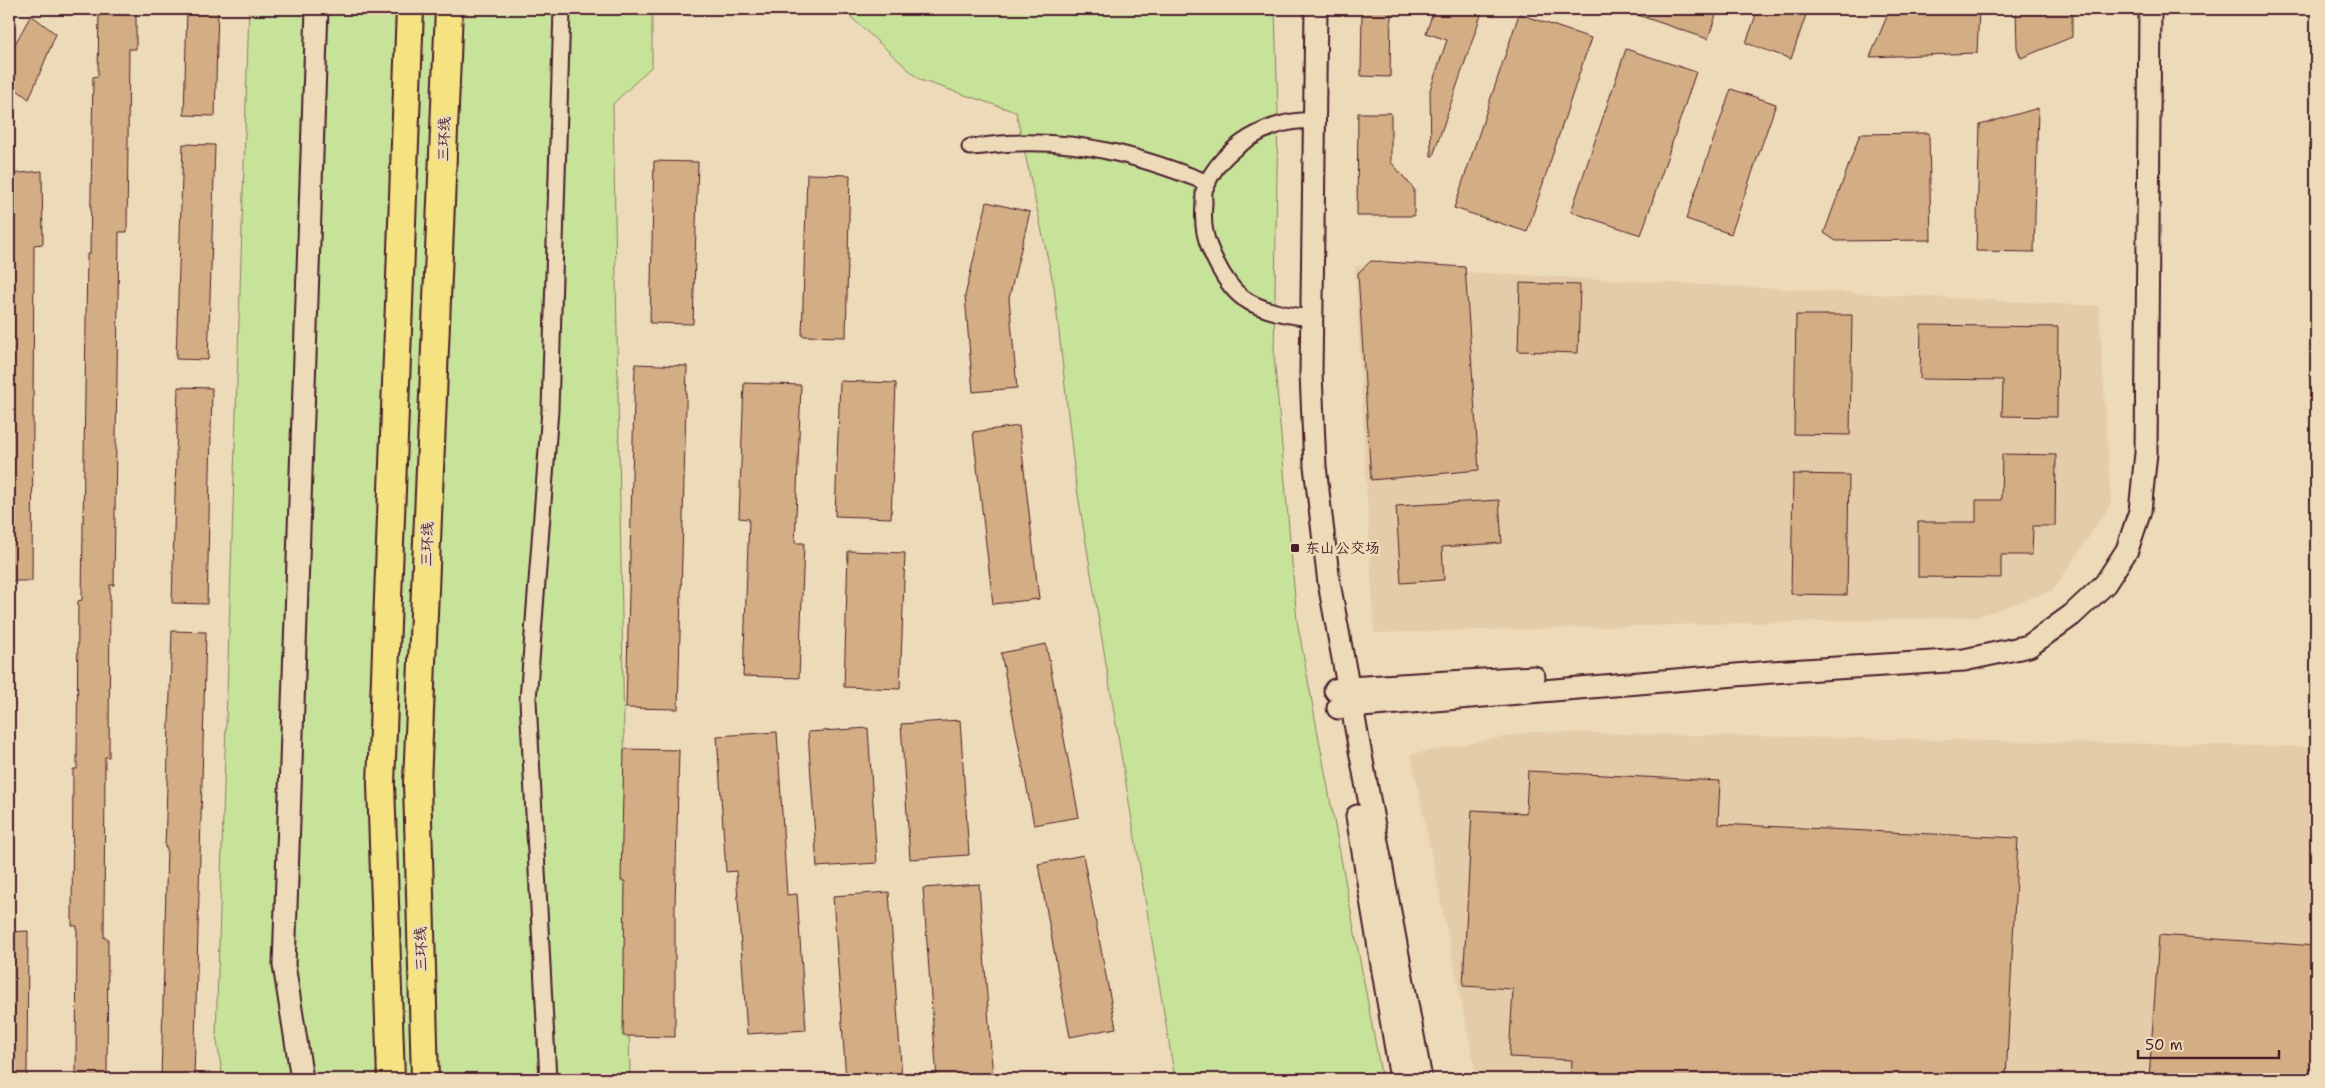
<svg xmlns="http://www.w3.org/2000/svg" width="2325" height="1088" font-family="'Shantell Sans','LXGW WenKai TC',sans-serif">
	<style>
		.built { fill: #e5cca8 }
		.green { fill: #c7e299; stroke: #888062 }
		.building { fill: #d3ad84; stroke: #4a1f2b }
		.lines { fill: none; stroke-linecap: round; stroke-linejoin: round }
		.street-casing { stroke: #4a1f2b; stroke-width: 19 }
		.secondary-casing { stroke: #4a1f2b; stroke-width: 25 }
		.highway-casing { stroke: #4a1f2b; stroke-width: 30 }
		.street { stroke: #eddab8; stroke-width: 15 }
		.secondary { stroke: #eddab8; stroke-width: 21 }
		.highway { stroke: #f5e382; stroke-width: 26 }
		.poi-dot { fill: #4a1f2b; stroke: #eddab8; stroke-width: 2 }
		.labels { text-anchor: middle; stroke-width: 4.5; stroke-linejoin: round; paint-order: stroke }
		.street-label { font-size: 15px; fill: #4a1f2b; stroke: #eddab8 }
		.poi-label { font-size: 15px; fill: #4a1f2b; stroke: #eddab8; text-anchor: start }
	</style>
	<rect width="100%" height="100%" fill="#eddab8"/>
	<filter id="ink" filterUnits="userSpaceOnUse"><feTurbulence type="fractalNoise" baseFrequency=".02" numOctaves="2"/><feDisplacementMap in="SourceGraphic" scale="10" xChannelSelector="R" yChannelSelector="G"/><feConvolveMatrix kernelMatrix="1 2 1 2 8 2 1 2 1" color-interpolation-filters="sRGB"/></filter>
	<g filter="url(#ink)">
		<g class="built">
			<polygon points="1355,266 2099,306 2111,504 2053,590 1977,617 1374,633"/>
			<polygon points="1531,732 2316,747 2316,1079 1477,1079 1411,754"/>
		</g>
		<g class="green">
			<polygon points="249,9 652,9 652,66 613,104 630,1079 223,1079 216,1035"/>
			<polygon points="842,9 1275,9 1278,112 1274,355 1297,621 1382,1079 1175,1079 1075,477 1054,287 1016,112 920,80"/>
		</g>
		<g class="building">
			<polygon points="99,9 136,9 136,49 129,49 127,232 119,232 114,585 110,585 109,757 105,757 104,938 108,938 107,1079 76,1079 77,926 72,926 73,769 77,769 78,601 82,600 87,254 90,254 93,77 98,76"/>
			<polygon points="187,9 218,9 215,116 184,115"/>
			<polygon points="1362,9 1391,9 1390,77 1361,76"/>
			<polygon points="1434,9 1483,9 1433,156 1431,156 1430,90 1447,40 1426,33"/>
			<polygon points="1627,9 1718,9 1708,39 1626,11"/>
			<polygon points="1758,9 1808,9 1791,59 1746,43"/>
			<polygon points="1890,9 1979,9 1977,53 1870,57"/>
			<polygon points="2016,9 2063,9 2072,13 2072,37 2021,58 2017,48"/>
			<polygon points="1519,14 1591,38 1527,232 1454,208"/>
			<polygon points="31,15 56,34 29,99 9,84 9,55"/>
			<polygon points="1626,49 1696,72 1641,235 1571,212"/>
			<polygon points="1731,89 1776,104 1731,234 1686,219"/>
			<polygon points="2038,108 2034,252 1976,251 1980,125"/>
			<polygon points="1358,113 1391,113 1391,162 1414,189 1414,216 1357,216"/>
			<polygon points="1929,133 1931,240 1836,241 1824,233 1860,134"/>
			<polygon points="183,144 215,145 208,360 176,359"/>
			<polygon points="654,161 698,162 693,324 650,323"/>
			<polygon points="42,171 43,244 34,245 32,581 9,581 9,174"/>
			<polygon points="807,174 850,175 846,337 802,336"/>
			<polygon points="987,202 1030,212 1009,298 1017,388 973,392 965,296"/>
			<polygon points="1371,261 1465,267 1479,470 1371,480 1358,273"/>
			<polygon points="1520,283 1580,285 1578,353 1518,351"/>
			<polygon points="1796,315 1852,315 1850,435 1794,434"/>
			<polygon points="1921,325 2058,327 2057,417 2002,416 2003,380 1920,379"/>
			<polygon points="635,364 687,366 678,709 626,708"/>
			<polygon points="840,381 896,383 891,518 835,516"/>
			<polygon points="744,383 801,385 795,543 804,543 799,678 743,676 749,519 739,518"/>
			<polygon points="178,387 212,388 207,604 172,603"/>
			<polygon points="1019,426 1039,599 993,604 973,432"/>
			<polygon points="2002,454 2056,455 2055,526 2033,526 2032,555 2001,555 2001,578 1918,577 1918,522 1976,522 1976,500 2001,500"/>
			<polygon points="1793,474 1849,475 1847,595 1791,594"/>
			<polygon points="1499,500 1502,543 1442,547 1444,580 1401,583 1396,506"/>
			<polygon points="848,551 905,553 900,689 844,687"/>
			<polygon points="172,631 206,632 194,1079 161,1079 167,848 165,848"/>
			<polygon points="1046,644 1079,817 1034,825 1001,653"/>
			<polygon points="960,720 969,855 910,859 901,724"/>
			<polygon points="868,728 877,863 817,867 808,732"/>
			<polygon points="777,732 787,895 797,894 806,1030 747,1034 736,871 726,872 717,736"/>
			<polygon points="624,749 679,750 675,905 675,1037 623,1036 625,881 621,881"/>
			<polygon points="1528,771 1720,781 1718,824 2018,838 2006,1079 1571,1079 1572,1060 1509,1057 1513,989 1463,986 1472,810 1526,813"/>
			<polygon points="1083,855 1116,1028 1070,1037 1038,864"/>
			<polygon points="979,884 993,1079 937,1079 923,888"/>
			<polygon points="889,892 902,1079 846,1079 833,896"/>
			<polygon points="28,931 27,1079 9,1079 9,932"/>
			<polygon points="2159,935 2316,946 2316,1079 2149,1079"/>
		</g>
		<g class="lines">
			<g class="street-casing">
				<g id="street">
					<path d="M970 147C986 146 1003 143 1019 143 1087 141 1146 158 1208 183"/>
					<path d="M1313 318C1291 316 1261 311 1243 298 1232 290 1222 274 1216 262 1205 240 1202 227 1204 203 1204 199 1203 193 1205 188 1220 148 1272 117 1315 121"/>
					<polyline points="548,1079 528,700 550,410 562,9"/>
				</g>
			</g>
			<g class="secondary-casing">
				<g id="secondary">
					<polyline points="1316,9 1311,374 1315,466 1329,583 1421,1079"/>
					<polyline points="1335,690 1349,688 1534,677"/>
					<polyline points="1338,708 1772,672 1964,660 2029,646 2072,615 2105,584 2127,550 2140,511 2146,453 2150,9"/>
					<polyline points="1357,816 1401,1079"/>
					<polyline points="302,1079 284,965 317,9"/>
				</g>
			</g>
			<g class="highway-casing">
				<g id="highway">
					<polyline points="391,1079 381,784 410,9"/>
					<polyline points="425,1079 417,783 449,9"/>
				</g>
			</g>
			<use href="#street" class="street"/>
			<use href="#secondary" class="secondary"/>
			<use href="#highway" class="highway"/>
		</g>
	</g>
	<rect class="poi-dot" x="1290" y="543" width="10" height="10" rx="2.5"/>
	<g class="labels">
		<g class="street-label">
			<text transform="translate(444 139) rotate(-88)" y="5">三环线</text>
			<text transform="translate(427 544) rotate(-88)" y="5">三环线</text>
			<text transform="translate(421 949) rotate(-91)" y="5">三环线</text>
		</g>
		<g class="poi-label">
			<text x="1305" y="553">东山公交场</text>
		</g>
	</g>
	<rect width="2325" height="1088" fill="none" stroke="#eddab8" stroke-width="30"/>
	<rect x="15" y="15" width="2295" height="1058" fill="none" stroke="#4a1f2b" stroke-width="2" filter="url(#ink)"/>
	<path d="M2138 1050v8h141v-8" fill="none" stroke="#4a1f2b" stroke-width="2.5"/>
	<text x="2145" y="1050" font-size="15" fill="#4a1f2b" stroke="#eddab8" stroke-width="4" paint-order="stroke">50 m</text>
</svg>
